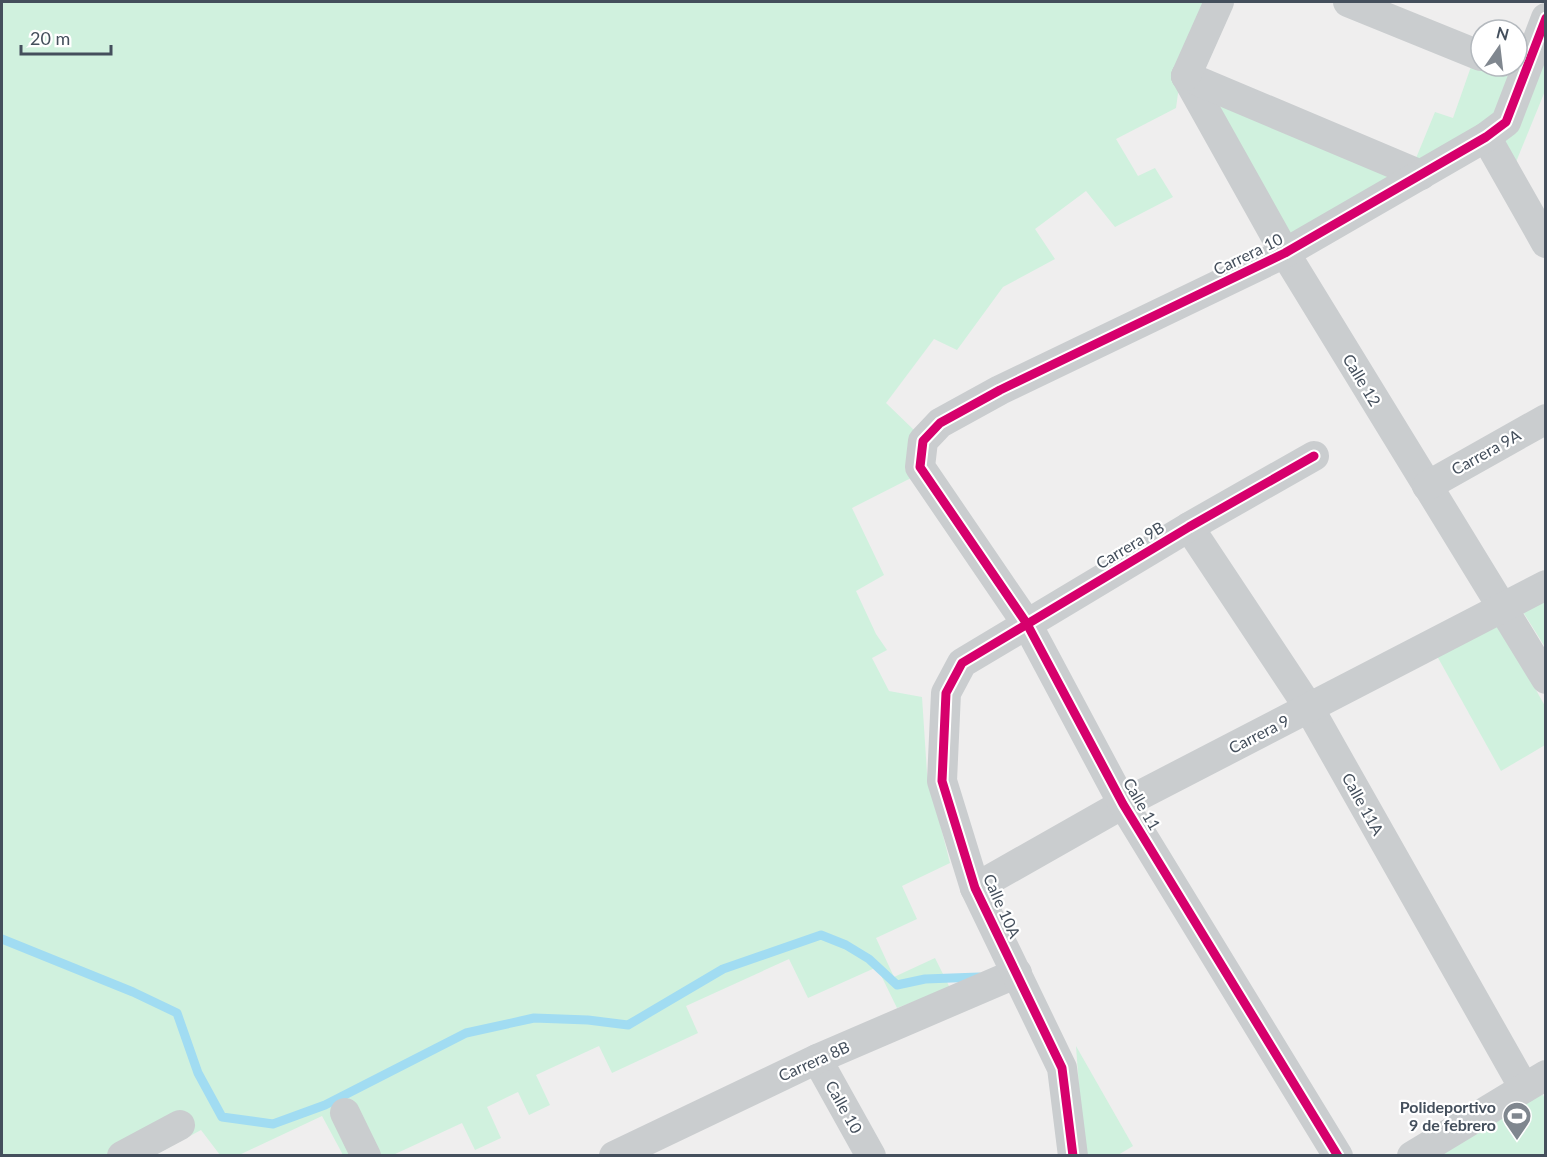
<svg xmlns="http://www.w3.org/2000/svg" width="1547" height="1157" font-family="Lato,sans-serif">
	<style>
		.green { fill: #d0f1de }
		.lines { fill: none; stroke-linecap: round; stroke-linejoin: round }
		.stream { stroke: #a1dcf2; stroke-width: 9 }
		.minor { stroke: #cacdcf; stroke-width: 30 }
		.cycleway-casing { stroke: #fff; stroke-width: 13 }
		.cycleway { stroke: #d6006c; stroke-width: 9 }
		.labels { text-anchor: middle; stroke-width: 4.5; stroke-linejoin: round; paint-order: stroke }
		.street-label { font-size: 16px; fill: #444f5c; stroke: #fff }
		.poi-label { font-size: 16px; font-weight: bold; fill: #444f5c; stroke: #fff; text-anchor: end }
	</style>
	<rect width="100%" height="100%" fill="#efeeee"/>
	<g class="green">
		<polygon points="2,2 1207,2 1184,49 1176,108 1116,139 1138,176 1155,168 1173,197 1115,227 1086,191 1035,229 1055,259 1003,287 957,350 934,339 886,403 915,431 911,478 852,508 884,575 856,591 876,634 887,650 872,658 889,691 922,697 927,773 950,863 902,886 917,919 876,938 894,977 935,958 950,988 897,1008 877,967 808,998 789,959 686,1006 698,1033 612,1073 599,1046 536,1075 550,1105 529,1115 518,1092 487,1107 501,1138 475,1150 462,1123 393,1155 343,1155 322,1116 239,1155 220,1155 201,1130 155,1155 2,1156"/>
		<polygon points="1545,46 1545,91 1516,162 1500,139"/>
		<polygon points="1473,61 1512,78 1498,116 1414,163 1435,112 1453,118"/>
		<polygon points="1201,89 1401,175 1289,242"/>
		<polygon points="1545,599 1545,647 1523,612"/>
		<polygon points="1498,622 1545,706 1545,745 1501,771 1437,656"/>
		<polygon points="1076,1046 1133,1146 1118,1155 1084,1155"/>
		<polygon points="1541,1091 1545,1099 1545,1155 1436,1156"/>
	</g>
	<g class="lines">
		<polyline class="stream" points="2,939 133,992 177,1013 198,1073 222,1117 273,1124 325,1105 466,1033 534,1018 588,1020 628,1025 723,969 821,935 846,945 869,959 897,985 925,979 979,977"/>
		<g class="minor">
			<polyline points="1348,2 1481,56"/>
			<polyline points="1186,76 1285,253 1546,679"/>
			<polyline points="1186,76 1421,175"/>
			<polyline points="1186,76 1219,2"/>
			<polyline points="1486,137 1546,243"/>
			<polyline points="1427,486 1546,419"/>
			<polyline points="1189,527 1309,708 1524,1088"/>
			<polyline points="975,888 1123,804 1546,585"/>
			<polyline points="817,1059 871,1156"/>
			<polyline points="345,1113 366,1156"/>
			<polyline points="122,1156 180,1125"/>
			<polyline points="614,1156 817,1059 1017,973"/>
			<polyline points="1073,1156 1062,1068 975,888 942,781 946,693 962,663 1189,527 1314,456"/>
			<polyline points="1338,1156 1123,804 1027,624 920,467 923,441 940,423 1000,390 1285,253 1486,137 1506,122 1546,18"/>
			<polyline points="1412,1156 1546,1075"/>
		</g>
		<g class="cycleway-casing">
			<g id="cycleway">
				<polyline points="1073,1156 1062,1068 975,888 942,781 946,693 962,663 1189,527 1314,456"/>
				<polyline points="1338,1156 1123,804 1027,624 920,467 923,441 940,423 1000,390 1285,253 1486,137 1506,122 1546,18"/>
			</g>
		</g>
		<use href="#cycleway" class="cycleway"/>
	</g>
	<defs>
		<g id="stadium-pin" transform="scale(1.5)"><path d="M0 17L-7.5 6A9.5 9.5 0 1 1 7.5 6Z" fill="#80878f" stroke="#fff"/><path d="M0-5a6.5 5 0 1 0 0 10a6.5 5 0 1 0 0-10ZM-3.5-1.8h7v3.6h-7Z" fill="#fff"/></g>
	</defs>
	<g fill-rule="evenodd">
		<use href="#stadium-pin" x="1517" y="1116"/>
	</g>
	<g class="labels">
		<g class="street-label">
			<text transform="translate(1248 254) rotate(-26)" y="6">Carrera 10</text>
			<text transform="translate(1362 380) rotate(59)" y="6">Calle 12</text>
			<text transform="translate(1486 452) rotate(-29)" y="6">Carrera 9A</text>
			<text transform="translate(1130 545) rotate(-31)" y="6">Carrera 9B</text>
			<text transform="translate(1259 734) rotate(-27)" y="6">Carrera 9</text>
			<text transform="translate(1142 804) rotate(60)" y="6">Calle 11</text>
			<text transform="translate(1363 804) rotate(61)" y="6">Calle 11A</text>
			<text transform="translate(1002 906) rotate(66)" y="6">Calle 10A</text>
			<text transform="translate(814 1061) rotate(-24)" y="6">Carrera 8B</text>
			<text transform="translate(844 1107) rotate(61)" y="6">Calle 10</text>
		</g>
		<g class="poi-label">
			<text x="1496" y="1113">Polideportivo<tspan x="1496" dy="18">9 de febrero</tspan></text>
		</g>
	</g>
	<rect width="1547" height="1157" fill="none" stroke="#444f5c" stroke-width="6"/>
	<g transform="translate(1499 48) rotate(14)"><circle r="28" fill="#ffffff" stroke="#b4b9be" stroke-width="1.5"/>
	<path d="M0-4.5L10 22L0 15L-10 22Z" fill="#80878f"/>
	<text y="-9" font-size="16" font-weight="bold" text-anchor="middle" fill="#444f5c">N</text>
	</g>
	<path d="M21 45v9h90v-9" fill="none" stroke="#444f5c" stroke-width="3"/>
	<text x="30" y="45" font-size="18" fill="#444f5c" stroke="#ffffff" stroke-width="4.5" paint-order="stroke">20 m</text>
</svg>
